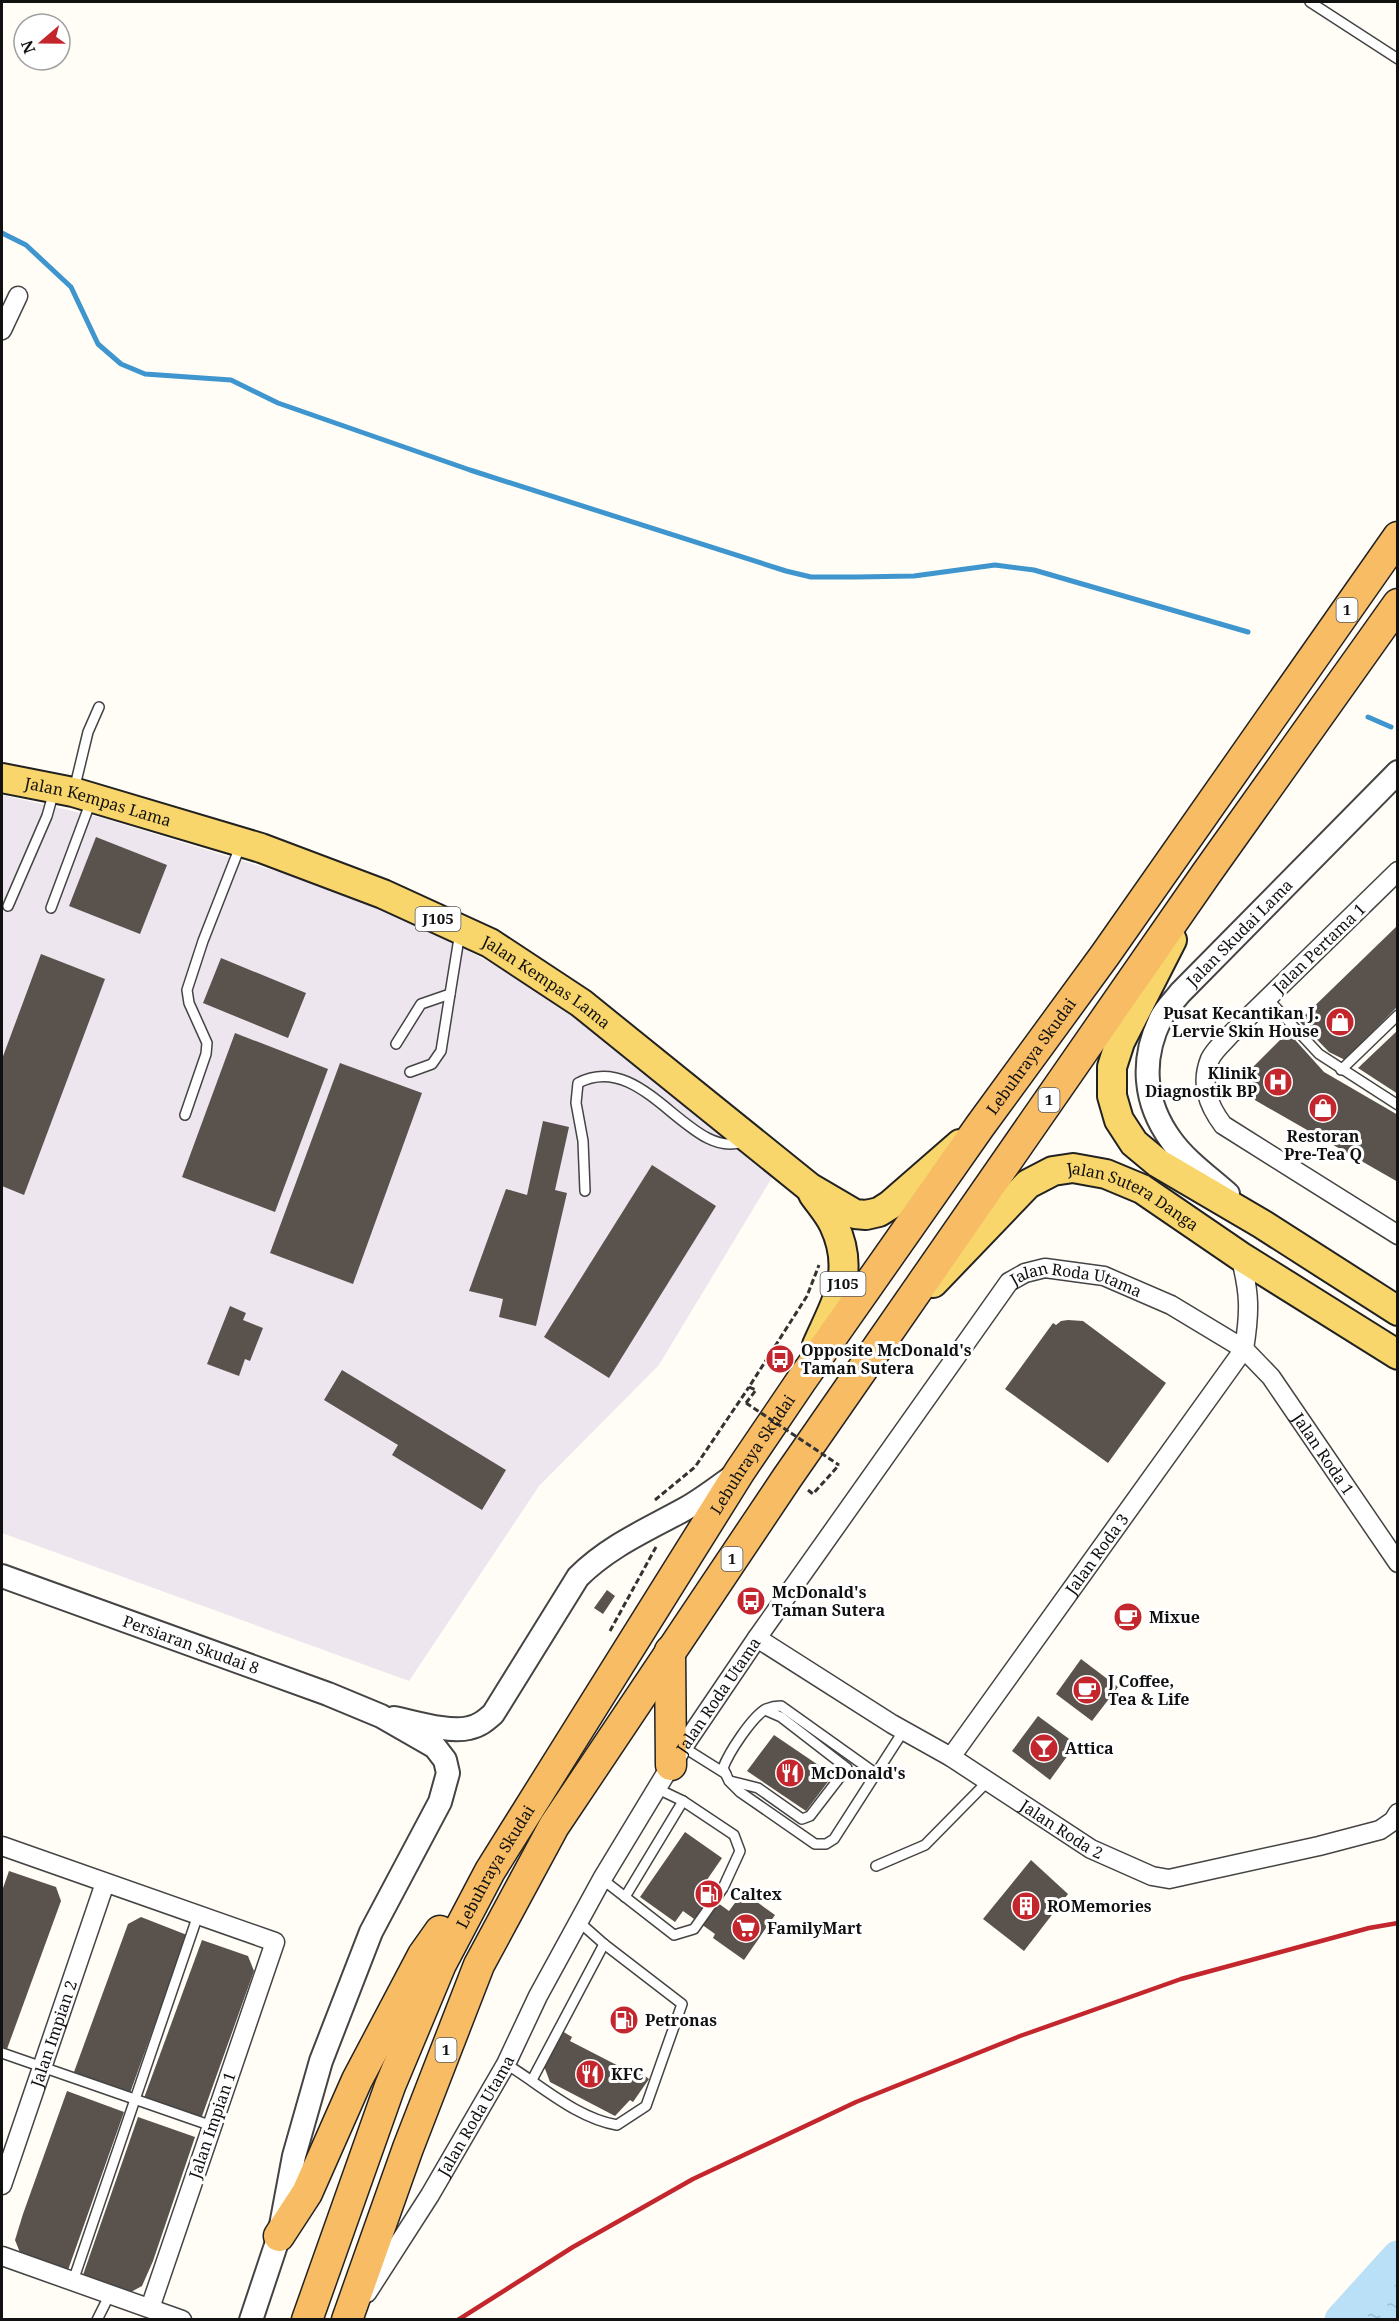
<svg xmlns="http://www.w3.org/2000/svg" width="1399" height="2321" font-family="'Noto Serif',serif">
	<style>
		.industrial { fill: #eee6ef }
		.water { fill: url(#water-ripples); stroke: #3f96cf; stroke-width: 1.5 }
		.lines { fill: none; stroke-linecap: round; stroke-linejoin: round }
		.stream { stroke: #3f96cf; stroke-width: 5 }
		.river { stroke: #b9e0f7; stroke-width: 33 }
		.building { fill: #5a524d }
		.service-casing { stroke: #444; stroke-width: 12 }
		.minor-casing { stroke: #444; stroke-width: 21 }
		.tertiary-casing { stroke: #444; stroke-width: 26 }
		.primary-casing { stroke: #222; stroke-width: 32 }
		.trunk-casing { stroke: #222; stroke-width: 33 }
		.path { stroke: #333; stroke-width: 3; stroke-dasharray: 6 3; stroke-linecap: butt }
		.service { stroke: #fff; stroke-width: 9 }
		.minor { stroke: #fff; stroke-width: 18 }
		.tertiary { stroke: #fff; stroke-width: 22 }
		.primary { stroke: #f9d66b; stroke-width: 28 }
		.trunk { stroke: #f7bc64; stroke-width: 30 }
		.rail { stroke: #c4262e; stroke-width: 4.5 }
		.path-bridge { stroke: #333; stroke-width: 3; stroke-dasharray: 6 3; stroke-linecap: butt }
		.labels { text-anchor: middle; stroke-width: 6; stroke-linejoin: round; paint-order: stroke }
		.shield { fill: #fff; stroke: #585858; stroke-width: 1.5 }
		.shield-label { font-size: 15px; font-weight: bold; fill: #111 }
		.street-label { font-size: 16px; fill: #111; stroke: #fff }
		.poi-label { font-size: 16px; font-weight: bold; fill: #111; stroke: #fff; text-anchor: start }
	</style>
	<defs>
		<pattern id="water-ripples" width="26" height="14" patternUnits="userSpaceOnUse" patternTransform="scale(1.5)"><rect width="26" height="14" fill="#b9e0f7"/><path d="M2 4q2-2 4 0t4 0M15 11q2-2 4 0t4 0" fill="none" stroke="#9ebfd3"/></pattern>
	</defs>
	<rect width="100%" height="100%" fill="#fffdf5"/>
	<polygon class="industrial" points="2,795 99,817 331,888 446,939 555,997 773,1176 659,1365 539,1486 409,1681 2,1533"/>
	<polygon class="water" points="1397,2257 1397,2319 1341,2319"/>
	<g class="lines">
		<g class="stream">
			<polyline points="2,233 26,245 71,287 98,344 121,364 145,374 231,380 278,403 470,470 786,571 811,577 857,577 914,576 995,565 1034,570 1248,632"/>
			<polyline points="1368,717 1391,727"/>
		</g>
		<polyline class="river" points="1341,2320 1398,2257"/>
	</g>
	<g class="building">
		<polygon points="96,837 167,865 140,934 69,906"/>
		<polygon points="1398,925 1398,1006 1345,1060 1329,1052 1299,1021"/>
		<polygon points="41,954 105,979 24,1195 2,1186 2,1059"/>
		<polygon points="221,958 306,993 288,1038 203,1003"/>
		<polygon points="1398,1030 1398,1094 1358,1068"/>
		<polygon points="1288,1032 1324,1072 1398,1115 1398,1182 1253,1099 1249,1090 1248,1078 1251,1069"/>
		<polygon points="235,1033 328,1069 275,1212 182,1177"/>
		<polygon points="340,1063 422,1093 353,1284 270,1253"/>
		<polygon points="543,1121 569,1127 555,1190 567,1193 536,1326 499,1317 503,1299 469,1291 506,1189 527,1195"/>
		<polygon points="652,1165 716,1206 609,1378 544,1337"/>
		<polygon points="230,1306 246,1313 243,1320 263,1328 250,1361 245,1359 239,1376 207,1364"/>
		<polygon points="1068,1320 1083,1321 1166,1383 1108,1463 1005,1389 1053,1323 1056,1325 1061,1321"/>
		<polygon points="342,1370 506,1470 482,1510 392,1455 398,1445 324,1400"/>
		<polygon points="607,1590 615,1596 603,1614 594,1608"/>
		<polygon points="1081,1659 1118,1687 1092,1721 1056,1694"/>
		<polygon points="1038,1716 1076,1744 1050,1780 1012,1751"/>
		<polygon points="774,1735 833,1775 806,1811 747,1771"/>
		<polygon points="685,1832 722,1858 700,1890 729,1911 743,1892 775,1915 744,1960 713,1938 715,1934 683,1911 675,1922 640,1897"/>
		<polygon points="1031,1860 1068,1894 1024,1951 983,1919"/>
		<polygon points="9,1871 56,1887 61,1901 7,2049 2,2047 2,1891"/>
		<polygon points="141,1917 187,1935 130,2093 74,2072 128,1924"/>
		<polygon points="202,1940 248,1956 254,1971 201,2119 144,2098"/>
		<polygon points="562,2031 572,2037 570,2041 638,2076 640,2072 649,2079 633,2102 630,2100 615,2116 550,2082 544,2066"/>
		<polygon points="67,2091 124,2112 68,2270 21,2255 15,2240 23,2214"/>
		<polygon points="138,2117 195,2137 153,2261 142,2286 129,2293 83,2275"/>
	</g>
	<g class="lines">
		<g class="service-casing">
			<g id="service">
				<polyline points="1310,2 1398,59"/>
				<polyline points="74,790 88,732 99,707"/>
				<polyline points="8,906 47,816 54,791"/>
				<polyline points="51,908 91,801"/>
				<polyline points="1267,998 1319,1054 1398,1105"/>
				<polyline points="396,1044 421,1004 450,994 460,932"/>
				<polyline points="1341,1070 1398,1015"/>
				<polyline points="410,1072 432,1064 441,1051 450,994"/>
				<polyline points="185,1115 206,1054 207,1043 189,1003 187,990 203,941 241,844"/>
				<path d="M585 1191 583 1141 576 1103 578 1083C644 1048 691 1164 744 1141"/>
				<polyline points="683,1747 726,1774"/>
				<path d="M875 1773 781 1706C776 1706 771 1707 766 1709 752 1717 729 1752 723 1768L729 1781 740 1792 815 1844H826L834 1839 904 1730"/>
				<polyline points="730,1781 758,1788 802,1819 810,1816 847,1768 781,1717 765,1710"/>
				<polyline points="876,1866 925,1845 988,1781"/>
				<polyline points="602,1879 674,1935 694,1929 723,1888 740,1851 734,1835 683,1801 658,1789"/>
				<polyline points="625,1897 683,1801"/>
				<polyline points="2,2053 212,2126"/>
				<path d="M506 2064C541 2085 576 2118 617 2125L646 2106 682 2004 604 1944 578 1921"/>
				<polyline points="532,2080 604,1944"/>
				<polyline points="73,2281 198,1915"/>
				<polyline points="97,2320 110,2294"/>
			</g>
		</g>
		<g class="minor-casing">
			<g id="minor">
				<polyline points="2,330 18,296"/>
				<path d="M1398 871 1231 1034C1225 1041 1214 1050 1210 1059 1200 1084 1208 1105 1223 1125L1398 1235"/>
				<path id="s1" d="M757 1638 892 1724 951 1757 1091 1849 1152 1876 1169 1879 1319 1846 1380 1830 1393 1821 1398 1813"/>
				<path id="s2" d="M951 1757 1244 1349C1250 1312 1250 1293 1240 1256"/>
				<polyline points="2,1846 275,1942 150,2308"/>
				<path id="s3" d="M2 2185 105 1883"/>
				<polyline points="2,2256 182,2320"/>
				<path id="s4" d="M367 2293 430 2195 506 2064 538 1996 602 1879 671 1765 757 1638 1009 1282 1025 1273 1045 1268 1104 1276 1171 1305 1244 1349 1271 1377 1398 1563"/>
			</g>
		</g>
		<g class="tertiary-casing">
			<g id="tertiary">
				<path id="s5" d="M1228 1194C1209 1177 1186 1161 1171 1140 1144 1103 1140 1060 1161 1018 1165 1009 1174 1001 1180 993L1398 772"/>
				<path id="s6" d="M2 1576 328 1694 381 1716 435 1747 445 1760 448 1773 440 1802 371 1932 321 2061 294 2156 279 2236 251 2320"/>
				<path d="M394 1718C414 1722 449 1733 469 1728 479 1726 485 1721 493 1714L578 1577C609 1546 647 1530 685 1509 701 1500 717 1488 732 1477"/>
			</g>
		</g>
		<g class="primary-casing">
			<g id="primary">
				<path id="s7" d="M2 778 73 792 261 848 383 894 490 943 581 1003 809 1187 855 1214 866 1215 879 1212 890 1205 960 1144"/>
				<polyline points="1172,940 1120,1042 1112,1067 1112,1096 1119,1120 1134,1143 1158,1163 1262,1224 1398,1311"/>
				<path d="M813 1194C820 1204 829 1214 834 1225 856 1272 836 1302 817 1345"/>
				<path id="s8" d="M933 1283 1028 1184 1053 1171 1073 1168 1106 1174 1142 1189 1240 1256 1398 1355"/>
			</g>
		</g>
		<g class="trunk-casing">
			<g id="trunk">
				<polyline points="670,1651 671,1765"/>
				<polyline points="279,2236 307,2193 357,2080 423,1955 440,1931"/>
				<path id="s9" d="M307 2320 390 2086 441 1964 490 1871 740 1471 801 1381 980 1126 1105 955 1398 537"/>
				<polyline points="347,2320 408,2148 479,1965 554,1826 787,1478 1206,874 1398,604"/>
			</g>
		</g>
		<g class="path">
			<polyline points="746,1403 756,1390 749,1387 807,1296 819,1265"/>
			<polyline points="808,1490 813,1494 839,1465"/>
			<polyline points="655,1500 695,1467 749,1387"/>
			<polyline points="610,1631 656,1547"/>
		</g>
		<use href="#service" class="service"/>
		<use href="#minor" class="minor"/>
		<use href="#tertiary" class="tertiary"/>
		<use href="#primary" class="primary"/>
		<use href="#trunk" class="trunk"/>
		<polyline class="rail" points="458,2320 573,2247 693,2179 856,2102 1020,2036 1181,1979 1369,1928 1398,1923"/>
		<polyline class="path-bridge" points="746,1403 839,1465"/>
	</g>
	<defs>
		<g id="shop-disc" transform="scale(1.5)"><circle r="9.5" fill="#c4262e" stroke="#fff"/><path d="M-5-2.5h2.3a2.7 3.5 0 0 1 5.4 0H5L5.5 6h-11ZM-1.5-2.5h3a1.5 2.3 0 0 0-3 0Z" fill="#fff"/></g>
		<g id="hospital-disc" transform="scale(1.5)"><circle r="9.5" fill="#c4262e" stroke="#fff"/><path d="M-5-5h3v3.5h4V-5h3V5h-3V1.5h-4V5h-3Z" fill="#fff"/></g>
		<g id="bus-disc" transform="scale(1.5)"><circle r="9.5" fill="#c4262e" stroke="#fff"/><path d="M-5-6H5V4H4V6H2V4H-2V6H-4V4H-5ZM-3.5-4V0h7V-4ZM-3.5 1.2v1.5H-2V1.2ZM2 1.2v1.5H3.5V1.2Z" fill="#fff"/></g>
		<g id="cafe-disc" transform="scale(1.5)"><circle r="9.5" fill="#c4262e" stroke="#fff"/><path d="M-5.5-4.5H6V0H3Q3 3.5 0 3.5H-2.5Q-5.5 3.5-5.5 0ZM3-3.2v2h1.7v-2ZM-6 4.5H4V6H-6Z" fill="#fff"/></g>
		<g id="bar-disc" transform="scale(1.5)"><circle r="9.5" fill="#c4262e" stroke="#fff"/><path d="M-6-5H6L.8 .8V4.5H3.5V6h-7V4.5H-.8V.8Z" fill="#fff"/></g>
		<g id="restaurant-disc" transform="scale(1.5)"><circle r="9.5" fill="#c4262e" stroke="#fff"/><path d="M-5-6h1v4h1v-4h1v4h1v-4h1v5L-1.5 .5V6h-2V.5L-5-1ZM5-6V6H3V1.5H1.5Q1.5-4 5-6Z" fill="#fff"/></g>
		<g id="fuel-disc" transform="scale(1.5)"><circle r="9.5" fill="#c4262e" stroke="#fff"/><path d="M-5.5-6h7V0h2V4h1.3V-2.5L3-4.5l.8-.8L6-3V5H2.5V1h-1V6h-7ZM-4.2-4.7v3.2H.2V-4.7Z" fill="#fff"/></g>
		<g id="building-disc" transform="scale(1.5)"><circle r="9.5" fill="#c4262e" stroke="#fff"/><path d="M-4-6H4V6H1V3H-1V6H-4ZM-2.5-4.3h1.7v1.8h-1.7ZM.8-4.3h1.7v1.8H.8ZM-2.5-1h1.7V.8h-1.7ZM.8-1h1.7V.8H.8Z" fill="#fff"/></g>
		<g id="supermarket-disc" transform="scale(1.5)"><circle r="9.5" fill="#c4262e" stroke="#fff"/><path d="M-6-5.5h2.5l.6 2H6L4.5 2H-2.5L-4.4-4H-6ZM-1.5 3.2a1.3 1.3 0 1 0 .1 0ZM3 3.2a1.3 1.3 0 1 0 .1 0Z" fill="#fff"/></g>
	</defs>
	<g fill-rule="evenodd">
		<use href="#shop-disc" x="1340" y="1022"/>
		<use href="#hospital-disc" x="1278" y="1082"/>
		<use href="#shop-disc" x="1323" y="1108"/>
		<use href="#bus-disc" x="780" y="1359"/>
		<use href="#bus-disc" x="751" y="1601"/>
		<use href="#cafe-disc" x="1128" y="1617"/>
		<use href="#cafe-disc" x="1087" y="1690"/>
		<use href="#bar-disc" x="1044" y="1748"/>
		<use href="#restaurant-disc" x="790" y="1773"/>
		<use href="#fuel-disc" x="709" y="1894"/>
		<use href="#building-disc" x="1026" y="1906"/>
		<use href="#supermarket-disc" x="746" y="1928"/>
		<use href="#fuel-disc" x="624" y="2020"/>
		<use href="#restaurant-disc" x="590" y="2074"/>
	</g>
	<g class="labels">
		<g class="shield">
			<rect x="1336.5" y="598" width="21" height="24" rx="4.5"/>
			<rect x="415.5" y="907" width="45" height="24" rx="4.5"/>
			<rect x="1038.5" y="1088" width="21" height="24" rx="4.5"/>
			<rect x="820.5" y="1272" width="45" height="24" rx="4.5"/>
			<rect x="721.5" y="1547" width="21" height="24" rx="4.5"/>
			<rect x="435.5" y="2038" width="21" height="24" rx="4.5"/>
		</g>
		<g class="shield-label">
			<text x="1347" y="615">1</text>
			<text x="438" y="924">J105</text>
			<text x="1049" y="1105">1</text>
			<text x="843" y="1289">J105</text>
			<text x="732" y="1564">1</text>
			<text x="446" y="2055">1</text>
		</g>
		<g class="street-label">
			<text dy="6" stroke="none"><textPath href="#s7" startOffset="99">Jalan Kempas Lama</textPath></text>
			<text dy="6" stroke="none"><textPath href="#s5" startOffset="324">Jalan Skudai Lama</textPath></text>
			<text transform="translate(1319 948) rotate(-44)" y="6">Jalan Pertama 1</text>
			<text dy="6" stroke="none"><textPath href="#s7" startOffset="585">Jalan Kempas Lama</textPath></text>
			<text dy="6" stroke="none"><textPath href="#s9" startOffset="1464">Lebuhraya Skudai</textPath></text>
			<text dy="6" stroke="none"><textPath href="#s8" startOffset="252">Jalan Sutera Danga</textPath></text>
			<text dy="6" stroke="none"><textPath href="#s4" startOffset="1270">Jalan Roda Utama</textPath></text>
			<text dy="6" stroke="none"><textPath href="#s9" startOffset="978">Lebuhraya Skudai</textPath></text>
			<text dy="6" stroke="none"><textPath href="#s4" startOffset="1588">Jalan Roda 1</textPath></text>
			<text dy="6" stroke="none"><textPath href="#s2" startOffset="250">Jalan Roda 3</textPath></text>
			<text dy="6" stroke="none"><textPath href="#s6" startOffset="201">Persiaran Skudai 8</textPath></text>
			<text dy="6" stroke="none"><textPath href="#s4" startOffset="694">Jalan Roda Utama</textPath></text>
			<text dy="6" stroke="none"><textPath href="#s1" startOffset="360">Jalan Roda 2</textPath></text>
			<text dy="6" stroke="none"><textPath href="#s9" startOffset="492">Lebuhraya Skudai</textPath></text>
			<text dy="6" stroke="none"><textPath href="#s3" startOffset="160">Jalan Impian 2</textPath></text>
			<text dy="6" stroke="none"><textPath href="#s4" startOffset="208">Jalan Roda Utama</textPath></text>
			<text transform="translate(212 2125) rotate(-71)" y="6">Jalan Impian 1</text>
		</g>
		<g class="poi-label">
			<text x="1319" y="1019" text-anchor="end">Pusat Kecantikan J.<tspan x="1319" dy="18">Lervie Skin House</tspan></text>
			<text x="1257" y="1079" text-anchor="end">Klinik<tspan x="1257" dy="18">Diagnostik BP</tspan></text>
			<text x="1323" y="1142" text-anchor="middle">Restoran<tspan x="1323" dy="18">Pre-Tea Q</tspan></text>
			<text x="801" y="1356">Opposite McDonald's<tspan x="801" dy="18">Taman Sutera</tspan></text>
			<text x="772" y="1598">McDonald's<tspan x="772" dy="18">Taman Sutera</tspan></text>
			<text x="1149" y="1623">Mixue</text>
			<text x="1108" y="1687">J Coffee,<tspan x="1108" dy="18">Tea &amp; Life</tspan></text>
			<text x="1065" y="1754">Attica</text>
			<text x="811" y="1779">McDonald's</text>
			<text x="730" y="1900">Caltex</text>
			<text x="1047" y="1912">ROMemories</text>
			<text x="767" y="1934">FamilyMart</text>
			<text x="645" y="2026">Petronas</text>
			<text x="611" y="2080">KFC</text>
		</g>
	</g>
	<rect width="1399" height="2321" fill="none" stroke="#111111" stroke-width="6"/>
	<g transform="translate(42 42) rotate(250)"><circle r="28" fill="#ffffff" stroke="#a0a0a0" stroke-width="1.5"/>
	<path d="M0-4.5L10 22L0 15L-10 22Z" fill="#c4262e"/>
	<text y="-9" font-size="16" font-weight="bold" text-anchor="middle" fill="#111111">N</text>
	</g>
</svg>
